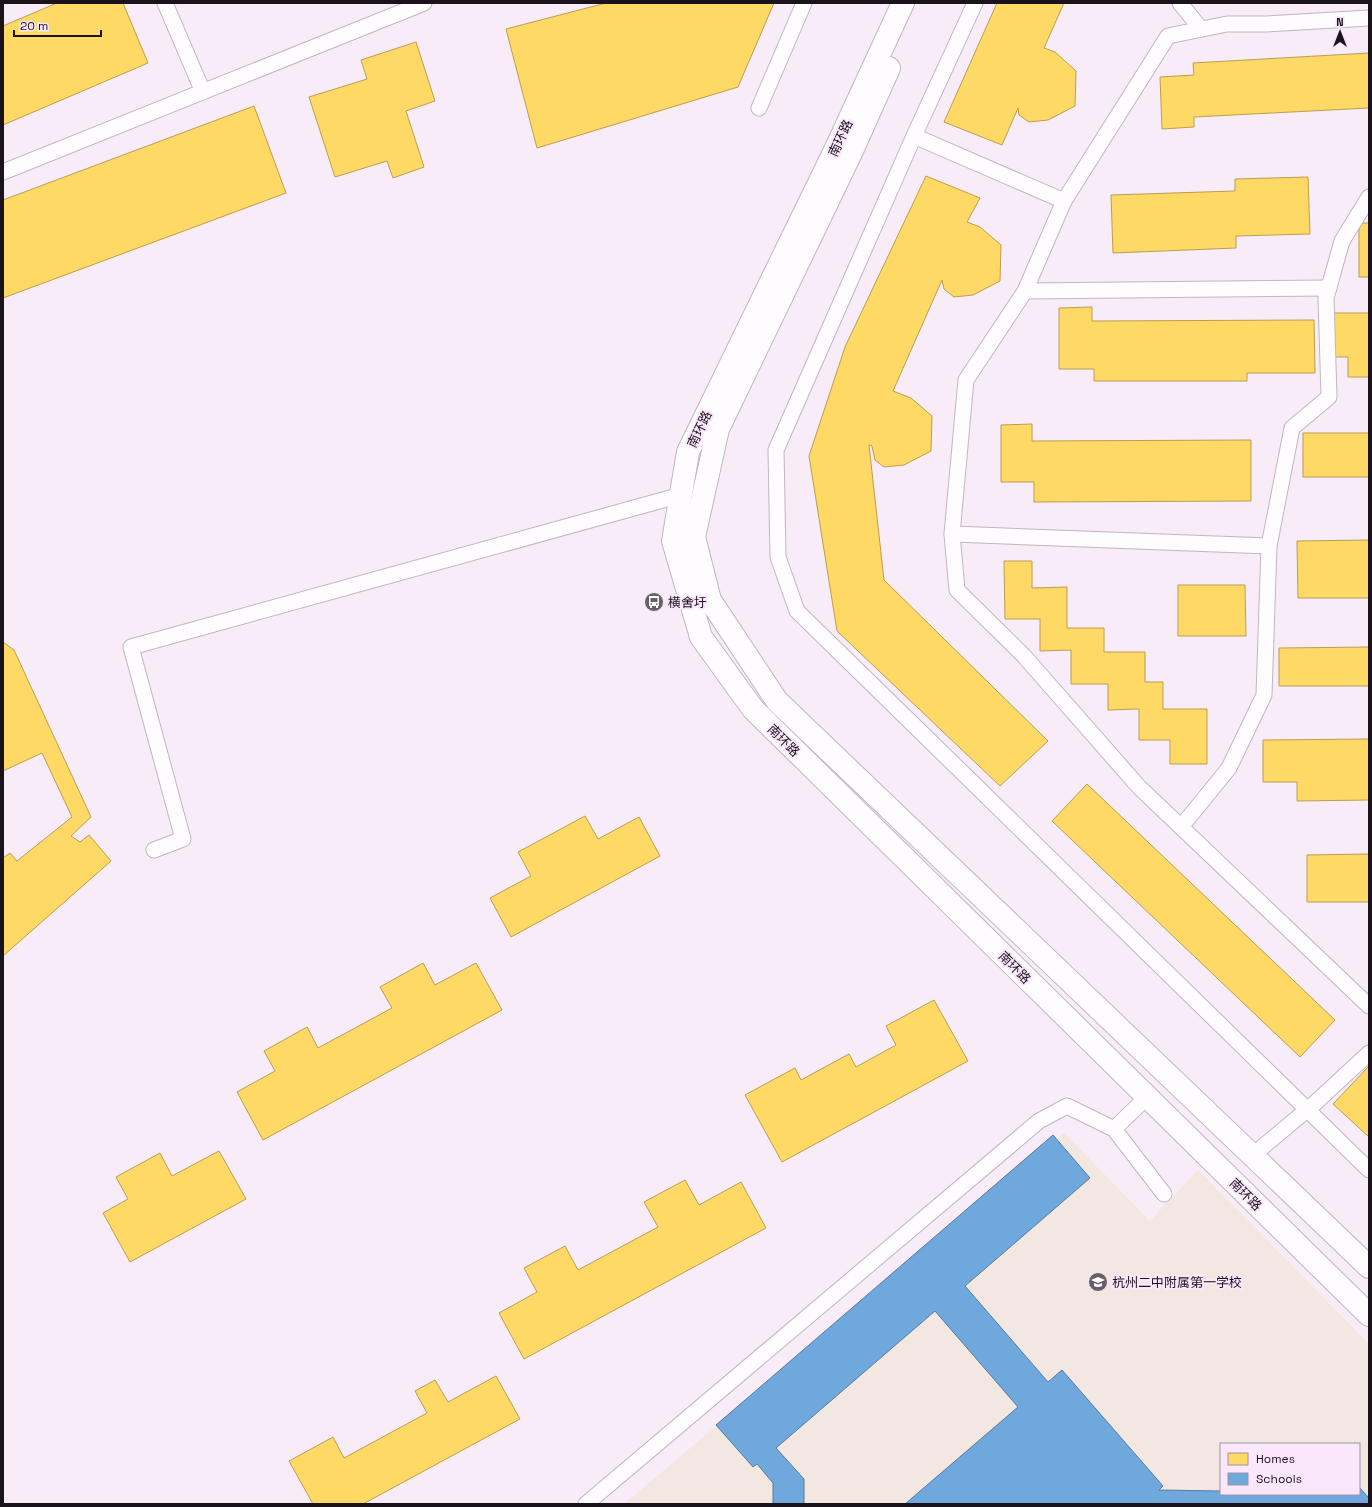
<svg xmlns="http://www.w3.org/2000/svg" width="1372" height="1507" font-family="'Space Grotesk','Noto Sans SC',sans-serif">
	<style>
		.education { fill: #f3e7e1; fill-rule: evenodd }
		.homes { fill: #ffd966; stroke: #bb9e50 }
		.schools { fill: #6fa8dc; stroke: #567ba2 }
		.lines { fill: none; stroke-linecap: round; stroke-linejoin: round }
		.lane-casing { stroke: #c0b7c1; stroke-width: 17 }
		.secondary-casing { stroke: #c0b7c1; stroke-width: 24 }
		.lane { stroke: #fefcfe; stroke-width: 15 }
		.secondary { stroke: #fefcfe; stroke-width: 22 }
		.labels { text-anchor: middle; stroke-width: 4; stroke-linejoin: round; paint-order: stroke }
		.street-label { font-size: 13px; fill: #1b131c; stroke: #fbe7fc }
		.poi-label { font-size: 13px; fill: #1b131c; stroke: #fbe7fc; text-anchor: start }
	</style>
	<rect width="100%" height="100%" fill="#f7ecf7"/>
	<path class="education" d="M1064 1133 1150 1221 1198 1170 1369 1344V1504H624ZM1221 1444H1359V1494H1221Z"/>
	<g class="homes">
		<polygon points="57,3 123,3 148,63 3,125 3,26"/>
		<polygon points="606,3 774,3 738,87 537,148 506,29"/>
		<polygon points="997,3 1064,3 1044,48 1055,52 1076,71 1075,106 1048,120 1029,122 1019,115 1018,108 1002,145 944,122"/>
		<polygon points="416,42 435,101 406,111 424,167 393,178 387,161 335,177 309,97 367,79 361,60"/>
		<polygon points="1369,53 1369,108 1194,117 1194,127 1162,129 1160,77 1194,75 1193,63"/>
		<polygon points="254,106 286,193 3,298 3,200"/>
		<polygon points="926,176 980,198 967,222 980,227 1001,245 1000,281 973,295 954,297 944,289 942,280 893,391 911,398 932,416 931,451 904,465 884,467 875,460 872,446 869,445 884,580 1048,741 1000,786 837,631 809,456 845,347"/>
		<polygon points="1308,177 1310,234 1236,236 1236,248 1113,253 1111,195 1235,191 1235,179"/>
		<rect x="1359" y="223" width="10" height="54"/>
		<polygon points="1092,307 1092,321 1314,320 1315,373 1247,373 1247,381 1094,381 1094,369 1059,369 1059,308"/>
		<polygon points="1333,313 1369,313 1369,377 1348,377 1348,357 1333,357"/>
		<polygon points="1032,424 1032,441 1251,440 1251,501 1034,502 1034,482 1001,482 1001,425"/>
		<rect x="1303" y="433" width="66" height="44"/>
		<polygon points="1369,540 1369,598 1298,598 1297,541"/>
		<polygon points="1004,561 1032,561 1032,588 1067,587 1067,628 1104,628 1104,652 1145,652 1145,682 1163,682 1163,709 1207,709 1207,764 1170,764 1170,740 1139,740 1139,709 1108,710 1108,684 1071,684 1071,650 1040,651 1040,619 1005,619"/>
		<polygon points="1178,585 1245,585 1246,636 1178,636"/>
		<polygon points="3,642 14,650 91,817 71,836 80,842 89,835 111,861 3,956 3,858 10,853 17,861 72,817 42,753 3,771"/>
		<polygon points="1369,647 1369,686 1279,686 1279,648"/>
		<polygon points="1369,739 1369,800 1297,801 1297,782 1263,782 1263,740"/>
		<polygon points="1087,784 1335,1020 1300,1057 1052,821"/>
		<polygon points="585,816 598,839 639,817 660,856 511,937 490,898 531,876 518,852"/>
		<polygon points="1369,854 1369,902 1307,902 1307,855"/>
		<polygon points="423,963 435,985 476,963 502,1010 263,1140 237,1092 275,1071 264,1051 307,1027 318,1048 392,1008 380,987"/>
		<polygon points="934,1000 968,1061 782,1162 745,1095 795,1068 801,1080 849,1054 856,1067 896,1045 886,1026"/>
		<polygon points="1369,1066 1369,1137 1333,1104"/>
		<polygon points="219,1151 246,1199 130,1262 103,1213 128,1199 116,1177 160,1153 172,1176"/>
		<polygon points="685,1180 699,1205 741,1182 766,1228 524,1359 499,1313 537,1292 524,1268 565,1246 578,1270 658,1227 644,1202"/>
		<polygon points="496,1376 520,1419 363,1504 313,1504 289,1461 333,1437 344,1458 427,1413 415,1391 435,1380 448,1402"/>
	</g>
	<polygon class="schools" points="1053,1135 1090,1178 965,1286 1048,1382 1062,1370 1163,1486 1159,1490 1221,1491 1221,1494 1359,1494 1359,1487 1369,1498 1369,1504 905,1504 1018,1407 935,1311 776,1448 804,1479 804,1504 773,1504 773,1483 757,1464 753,1467 716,1425"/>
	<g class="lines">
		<g class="lane-casing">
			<g id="lane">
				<polyline points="165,3 203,92"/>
				<polyline points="975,3 914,136 776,450 778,557 797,611 1369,1170"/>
				<polyline points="1180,3 1201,29"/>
				<polyline points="1369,18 1266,24 1227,24 1168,36 1064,201 1025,291 966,380 952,534 957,590 1024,656 1139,787 1369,1006"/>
				<polyline points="759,108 804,3"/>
				<polyline points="914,136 1064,201"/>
				<polyline points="3,172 424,3"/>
				<polyline points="1025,291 1329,288"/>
				<polyline points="952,534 1269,546"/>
				<polyline points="1181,827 1229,768 1264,695 1269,546 1292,428 1329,397 1326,298 1342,241 1369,197"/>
				<polyline points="154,850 183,839 131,647 681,495"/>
				<polyline points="1114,1129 1147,1097"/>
				<polyline points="1253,1155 1314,1104 1369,1053"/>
				<polyline points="586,1504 1039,1121 1067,1106 1114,1129 1164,1194"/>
			</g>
		</g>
		<g class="secondary-casing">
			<g id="secondary">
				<polyline points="903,3 837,146 688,452 673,541 701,637 753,709 1369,1315"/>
				<polyline points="889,68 851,153 718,429 694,537 710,600 777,701 1369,1267"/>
			</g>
		</g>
		<use href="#lane" class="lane"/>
		<use href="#secondary" class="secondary"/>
	</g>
	<defs>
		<g id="bus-disc" transform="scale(1)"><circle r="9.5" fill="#685f69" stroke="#fbe7fc"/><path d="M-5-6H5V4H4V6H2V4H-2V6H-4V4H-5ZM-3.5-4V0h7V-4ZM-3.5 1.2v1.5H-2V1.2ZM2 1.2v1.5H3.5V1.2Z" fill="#fff"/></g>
		<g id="school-disc" transform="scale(1)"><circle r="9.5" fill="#685f69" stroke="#fbe7fc"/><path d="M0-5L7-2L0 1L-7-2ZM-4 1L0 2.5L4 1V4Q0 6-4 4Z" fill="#fff"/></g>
	</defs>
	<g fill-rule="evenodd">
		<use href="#bus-disc" x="654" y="602"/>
		<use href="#school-disc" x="1098" y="1282"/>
	</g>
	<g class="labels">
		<g class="street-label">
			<text transform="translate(840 138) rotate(-65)" y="5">南环路</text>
			<text transform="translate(699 429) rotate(-64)" y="5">南环路</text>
			<text transform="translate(784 740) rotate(45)" y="5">南环路</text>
			<text transform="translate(1015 967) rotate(45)" y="5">南环路</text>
			<text transform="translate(1246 1194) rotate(45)" y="5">南环路</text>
		</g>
		<g class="poi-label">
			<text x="668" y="607">横舍圩</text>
			<text x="1112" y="1287">杭州二中附属第一学校</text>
		</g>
	</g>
	<rect width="1372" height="1507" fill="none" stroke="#1b131c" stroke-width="8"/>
	<rect x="1220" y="1443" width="140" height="52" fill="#fbe7fc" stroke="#a192a2"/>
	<rect x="1228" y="1453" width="20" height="12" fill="#ffd966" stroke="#a192a2"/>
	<text x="1256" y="1463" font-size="12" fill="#1b131c">Homes</text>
	<rect x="1228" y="1473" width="20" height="12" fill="#6fa8dc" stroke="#a192a2"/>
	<text x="1256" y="1483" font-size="12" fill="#1b131c">Schools</text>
	<g transform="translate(1340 32)" stroke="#fbe7fc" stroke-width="3" paint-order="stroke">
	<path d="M0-3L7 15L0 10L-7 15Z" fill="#1b131c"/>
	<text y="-6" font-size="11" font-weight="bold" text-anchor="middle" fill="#1b131c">N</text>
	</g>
	<path d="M14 30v6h87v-6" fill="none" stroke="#1b131c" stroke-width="2"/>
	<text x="20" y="30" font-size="12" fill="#1b131c" stroke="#fbe7fc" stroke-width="3" paint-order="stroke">20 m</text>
</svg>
